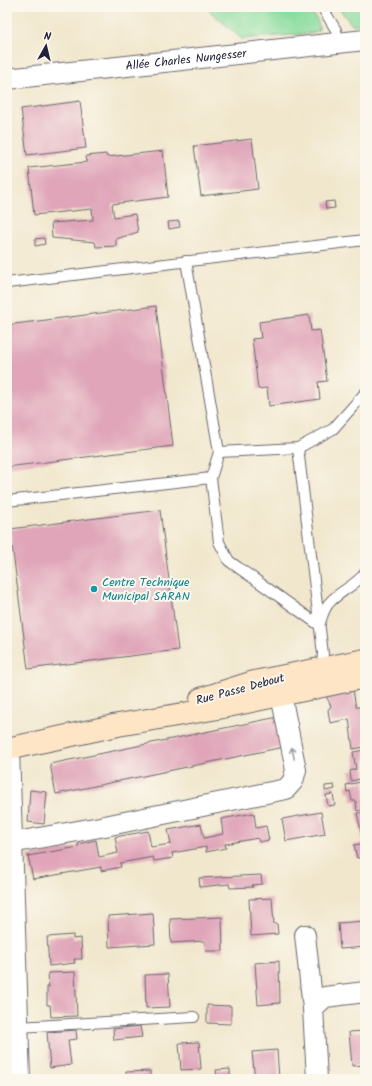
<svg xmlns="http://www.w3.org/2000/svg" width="372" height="1086" font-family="Kalam,sans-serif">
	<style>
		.green { fill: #89dc9d; stroke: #567f6c }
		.building { fill: #e0a5b9 }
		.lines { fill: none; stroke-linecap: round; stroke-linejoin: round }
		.service-casing { stroke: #6a676e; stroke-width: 12 }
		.minor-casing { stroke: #6a676e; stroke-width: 22 }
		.secondary-casing { stroke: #6a676e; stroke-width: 24 }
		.service { stroke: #fff; stroke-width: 10 }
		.minor { stroke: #fff; stroke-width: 20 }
		.secondary { stroke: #fde5c5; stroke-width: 22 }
		.oneway { stroke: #9c9ca7 }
		.culture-dot { fill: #0f9aa8; stroke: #fbf7ec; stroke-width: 1.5 }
		.labels { text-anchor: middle; stroke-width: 4; stroke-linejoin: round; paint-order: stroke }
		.street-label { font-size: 12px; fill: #22223b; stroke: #fbf7ec }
		.culture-label { font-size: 12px; fill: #0d838f; stroke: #fbf7ec; text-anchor: start }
	</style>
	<rect width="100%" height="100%" fill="#fbf7ec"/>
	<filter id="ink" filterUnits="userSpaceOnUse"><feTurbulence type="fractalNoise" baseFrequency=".025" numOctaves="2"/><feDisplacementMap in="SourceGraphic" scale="8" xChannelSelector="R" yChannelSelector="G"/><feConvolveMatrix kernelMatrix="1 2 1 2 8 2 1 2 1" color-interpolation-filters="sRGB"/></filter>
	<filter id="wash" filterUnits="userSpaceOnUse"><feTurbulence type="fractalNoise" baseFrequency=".012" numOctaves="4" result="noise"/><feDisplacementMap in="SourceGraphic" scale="16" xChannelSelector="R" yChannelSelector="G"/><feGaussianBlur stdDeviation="0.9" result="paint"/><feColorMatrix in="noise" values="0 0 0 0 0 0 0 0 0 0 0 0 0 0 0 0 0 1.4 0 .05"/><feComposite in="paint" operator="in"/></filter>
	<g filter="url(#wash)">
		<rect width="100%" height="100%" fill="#f1e7cd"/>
		<g class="green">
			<path d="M205 7H308C313 14 320 21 319 30L313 33 242 39Z"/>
			<polygon points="338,7 365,7 365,24 352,25"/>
		</g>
		<g id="blocks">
			<g class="building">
				<polygon points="80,101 86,148 27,155 21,109"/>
				<polygon points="252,139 258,189 201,196 194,146"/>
				<polygon points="163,151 168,197 112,204 114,217 135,214 138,232 116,239 116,246 96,247 95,242 52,238 51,223 93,220 92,209 34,215 29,168 87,162 86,156 106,154 107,157"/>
				<polygon points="334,201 335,208 326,209 325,202"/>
				<polygon points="179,221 180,227 169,229 168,222"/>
				<polygon points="44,238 45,244 35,246 35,239"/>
				<polygon points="156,306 173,446 7,467 7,325"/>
				<polygon points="309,315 311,331 320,330 327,381 318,382 320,399 269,406 267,388 258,389 252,339 261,338 259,322"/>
				<polygon points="160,510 178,650 28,669 10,529"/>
				<polygon points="353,690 356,707 363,707 365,717 365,747 353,749 349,719 330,723 328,710 331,706 326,696"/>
				<polygon points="278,717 284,747 56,794 50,764"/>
				<polygon points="365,750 365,778 351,781 350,771 356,769 353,752"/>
				<polygon points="365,781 365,809 357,811 356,801 352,801 350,791 347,792 346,785"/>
				<polygon points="334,785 335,789 325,791 325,786"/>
				<polygon points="30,790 47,792 44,824 28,822"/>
				<polygon points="333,794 335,805 328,806 326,795"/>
				<polygon points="321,812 325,834 286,841 282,819"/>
				<polygon points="365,812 365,840 363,840 357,813"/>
				<polygon points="254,813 256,828 266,826 269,840 259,842 258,838 225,844 226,848 206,852 206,847 172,853 173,858 154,861 153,857 120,863 121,867 101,871 101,867 33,879 28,856 78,847 78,844 96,840 99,857 118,853 115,837 148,831 151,847 171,844 168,830 201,824 204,838 223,834 221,819"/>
				<polygon points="365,843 365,857 357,858 354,845"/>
				<polygon points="261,875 262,884 252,885 253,887 230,888 229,884 200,887 199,878"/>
				<polygon points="272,898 274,924 277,924 278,934 251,936 249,899"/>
				<polygon points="153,913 155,944 109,947 108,916"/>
				<polygon points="222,917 223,951 206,951 205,941 171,943 170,919"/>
				<polygon points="365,921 365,947 340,949 338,923"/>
				<polygon points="73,935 73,939 81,938 82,959 74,959 75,963 49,966 47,937"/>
				<polygon points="279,961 280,1003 258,1005 255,963"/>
				<polygon points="75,972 77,1016 51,1017 50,1005 47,1005 47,987 49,987 48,973"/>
				<polygon points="168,974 170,1007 146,1008 145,975"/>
				<polygon points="207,1005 231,1006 231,1024 207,1023"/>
				<polygon points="140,1026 142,1037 114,1040 113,1029"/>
				<polygon points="76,1030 77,1039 68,1040 71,1065 50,1068 47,1032"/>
				<polygon points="365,1031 365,1065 352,1066 349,1032"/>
				<polygon points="199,1042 201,1069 181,1070 179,1043"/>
				<polygon points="277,1050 279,1079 255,1079 252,1052"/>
				<polygon points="230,1069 230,1079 217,1079 216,1070"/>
				<polygon points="150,1071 150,1079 126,1079 126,1072"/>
			</g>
		</g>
	</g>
	<g filter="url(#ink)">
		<use href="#blocks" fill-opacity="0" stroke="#6a676e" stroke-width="1"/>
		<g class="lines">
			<g class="service-casing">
				<g id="service">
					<polyline points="322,7 336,30 338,43"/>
					<polyline points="186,261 219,452 211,478 219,542 229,561 319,625"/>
					<polyline points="7,283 365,240"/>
					<polyline points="298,448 323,654 321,670"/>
					<polyline points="219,452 298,448 333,429 365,393"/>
					<polyline points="7,501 211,478"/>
					<path d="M320 623C322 616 325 606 331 601 342 590 356 585 365 573"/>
					<polyline points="18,1027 194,1017"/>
				</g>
			</g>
			<g class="minor-casing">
				<g id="minor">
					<path id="s1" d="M7 79 365 40"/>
					<polyline points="9,749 20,1079"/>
					<polyline points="11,843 100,827 286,789 293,781 296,770 281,695"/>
					<polyline points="305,935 313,1008"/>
					<polyline points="317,1079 313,1008 325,997 365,992"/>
				</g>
			</g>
			<g class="secondary-casing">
				<g id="secondary">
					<polyline points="201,699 254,682 365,660"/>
					<polyline points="7,749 118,725 218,708 365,677"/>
				</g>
			</g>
			<use href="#service" class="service"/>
			<use href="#minor" class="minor"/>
			<use href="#secondary" class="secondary"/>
		</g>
		<defs><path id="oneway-shaft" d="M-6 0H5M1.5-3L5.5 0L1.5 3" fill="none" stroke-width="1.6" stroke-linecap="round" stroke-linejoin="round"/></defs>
		<use class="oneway" href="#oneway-shaft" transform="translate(293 753) rotate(-102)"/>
	</g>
	<circle class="culture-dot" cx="94" cy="589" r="4"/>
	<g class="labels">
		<g class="street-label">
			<text dy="4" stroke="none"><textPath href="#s1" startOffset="180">Allée Charles Nungesser</textPath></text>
			<text transform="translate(240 689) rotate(-15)" y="4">Rue Passe Debout</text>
		</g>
		<g class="culture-label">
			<text x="102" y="586">Centre Technique<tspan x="102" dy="14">Municipal SARAN</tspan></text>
		</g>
	</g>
	<rect width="372" height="1086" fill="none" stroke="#fbf7ec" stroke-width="24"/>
	<g transform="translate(46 46) rotate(8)" stroke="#fbf7ec" stroke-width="3" paint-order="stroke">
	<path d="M0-3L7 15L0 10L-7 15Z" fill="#22223b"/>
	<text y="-6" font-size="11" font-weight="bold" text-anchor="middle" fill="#22223b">N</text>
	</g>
</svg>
